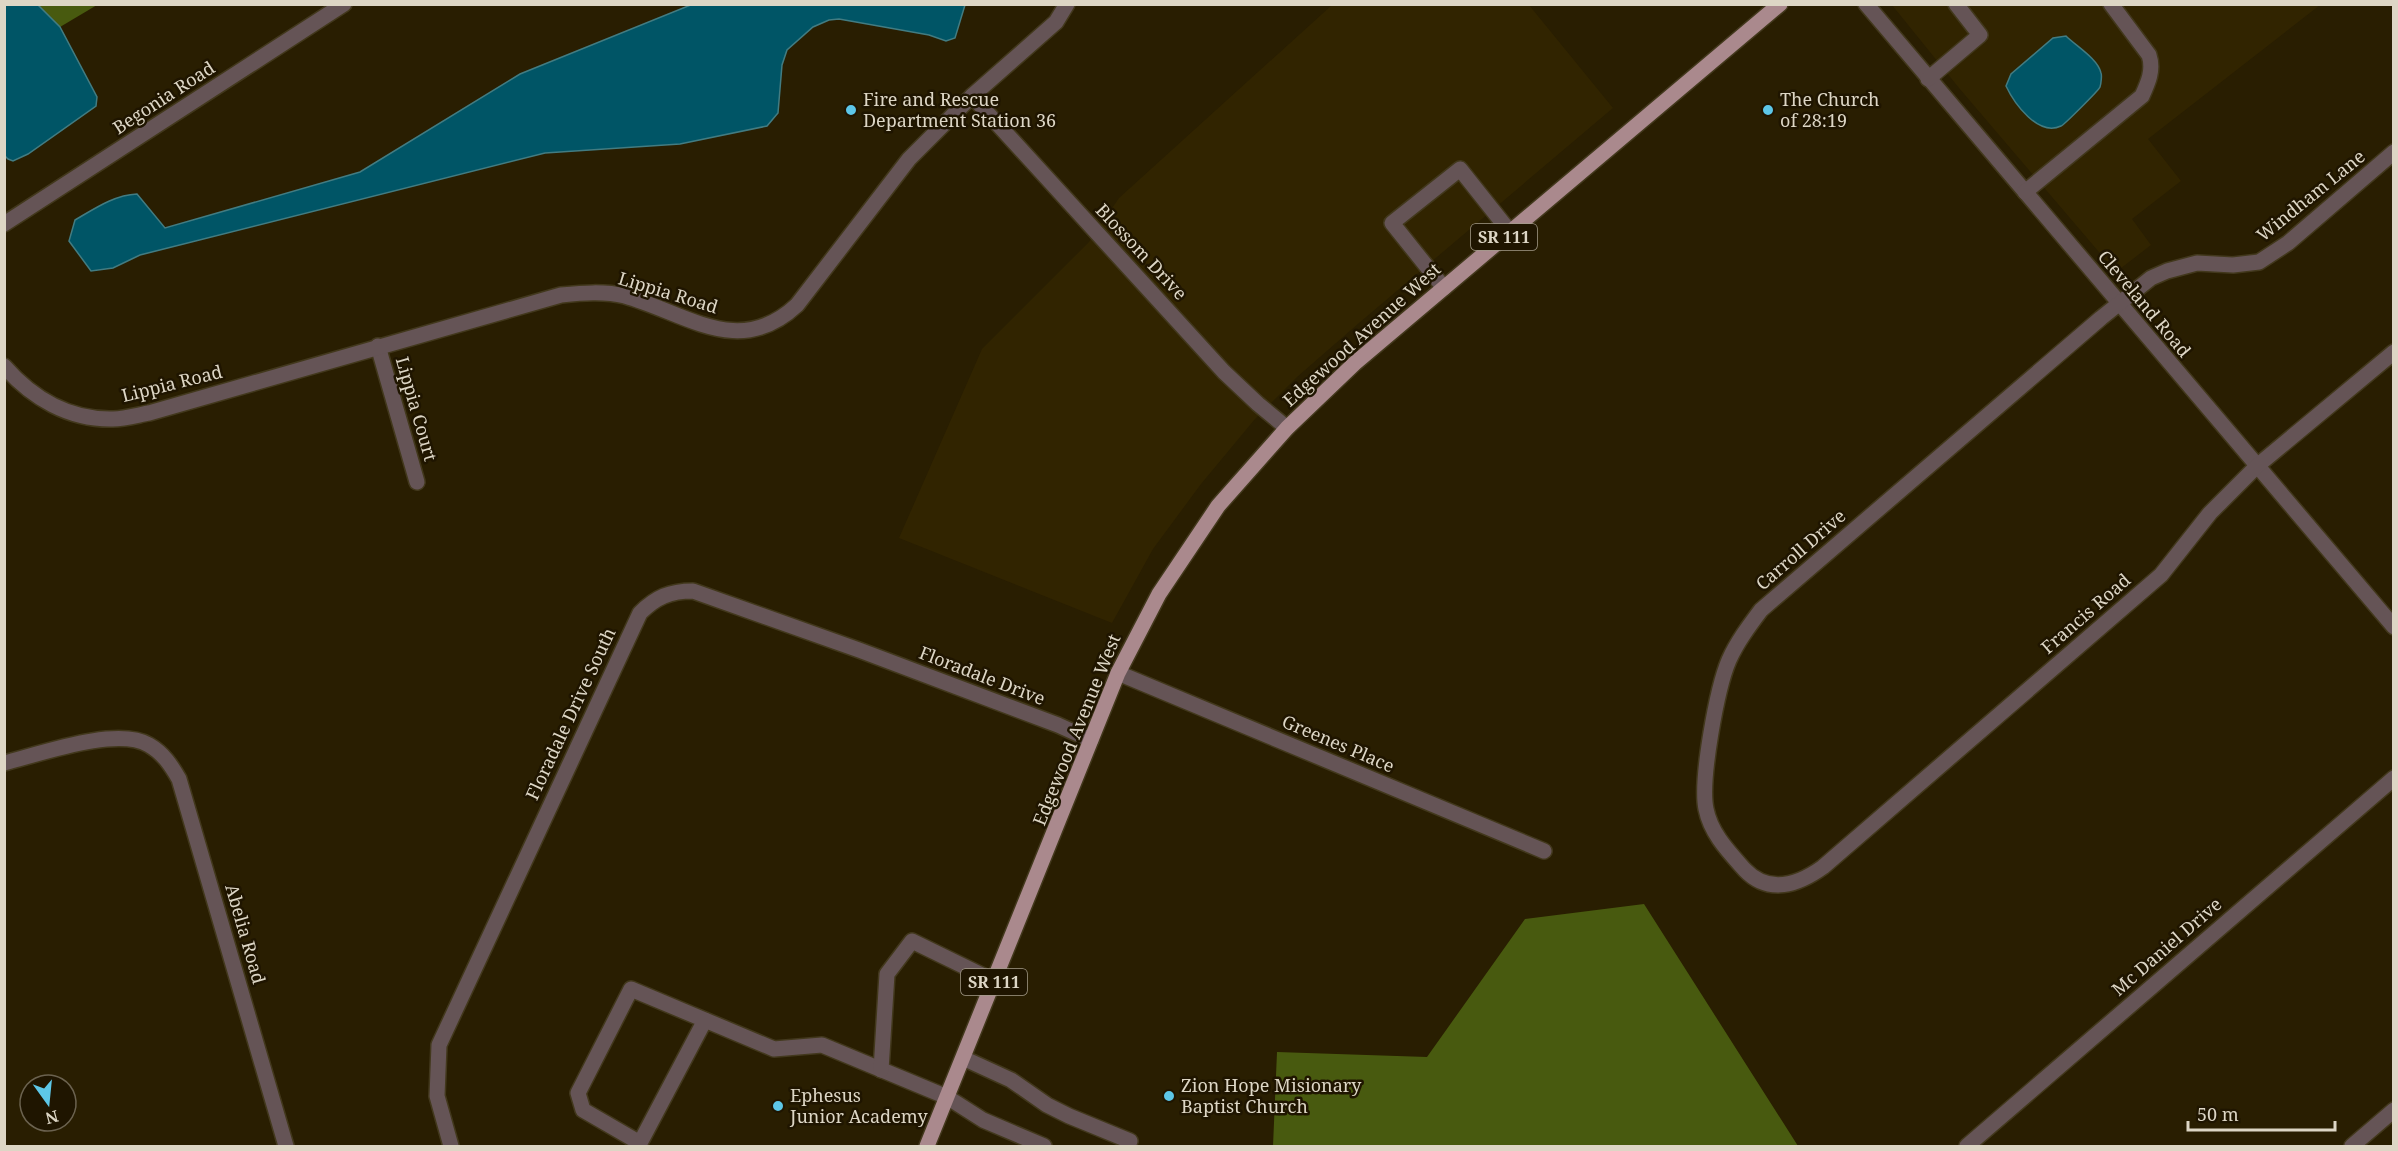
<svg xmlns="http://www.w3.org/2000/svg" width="2398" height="1151" font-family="'Noto Serif',serif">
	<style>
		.built { fill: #312400 }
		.forest { fill: #485a0f }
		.water { fill: #056; stroke: #427c82; stroke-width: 1.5 }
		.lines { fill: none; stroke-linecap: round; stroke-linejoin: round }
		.minor-casing { stroke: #42381c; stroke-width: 18 }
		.major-casing { stroke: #42381c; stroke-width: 18 }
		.minor { stroke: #655456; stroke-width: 15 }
		.major { stroke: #aa898d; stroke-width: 15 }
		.poi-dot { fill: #5dc7e8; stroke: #1f1500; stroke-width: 2 }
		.labels { text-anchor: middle; stroke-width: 5; stroke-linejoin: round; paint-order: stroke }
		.shield { fill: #1f1500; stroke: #a49c8a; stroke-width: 1.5 }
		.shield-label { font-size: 16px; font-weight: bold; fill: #ddd6c5 }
		.street-label { font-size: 18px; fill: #ddd6c5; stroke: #1f1500 }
		.poi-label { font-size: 18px; fill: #ddd6c5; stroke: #1f1500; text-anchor: start }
	</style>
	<rect width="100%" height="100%" fill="#291e01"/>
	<g class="built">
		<polygon points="1332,5 1529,5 1613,108 1359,323 1297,377 1255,419 1201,484 1153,549 1112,623 899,538 982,349 1089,242 1119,198"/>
		<polygon points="1892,5 2320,5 2148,139 2181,181 2132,219 2151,245 2116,272 1959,88"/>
	</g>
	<g class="forest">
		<polygon points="38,5 97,5 60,27"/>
		<polygon points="1644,904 1798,1146 1273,1146 1277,1052 1427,1057 1525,919"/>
	</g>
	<g class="water">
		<polygon points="7,4 38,5 60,27 97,97 96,106 28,154 13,161 8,159 4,155 4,6"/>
		<path d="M693 4 965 5 955 38 946 41 929 35 839 19 829 20 813 27 787 50 782 65 778 113 767 126 680 144 545 153 140 255 113 268 91 271 69 241 75 220C94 209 114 195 137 194L165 228 360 172 520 74Z"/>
		<path d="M2066 36C2076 46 2098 59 2101 73 2102 75 2101 84 2100 87 2099 90 2064 125 2061 126 2038 137 2014 103 2006 86L2011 74 2053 38Z"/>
	</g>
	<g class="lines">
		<g class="minor-casing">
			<g id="minor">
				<polyline points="1866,4 2394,627"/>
				<polyline points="1928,79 1980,35 1956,4"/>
				<polyline points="972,96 1224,372 1258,404 1287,428"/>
				<path d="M2394 152 2288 243 2259 262 2233 265 2197 263 2167 271 2151 278 2101 318 1761 610C1749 626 1737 642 1729 660 1717 688 1700 780 1706 809 1711 834 1729 852 1745 870 1769 895 1798 885 1823 867L2161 575 2210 513 2257 466 2394 352"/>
				<path d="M2025 192 2142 96C2148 83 2154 70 2149 55L2111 4"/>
				<polyline points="4,224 344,4"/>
				<polyline points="1444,288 1392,223 1460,169 1510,232"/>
				<polyline points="378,346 417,482"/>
				<path d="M4 366C32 398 69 420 113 419 125 419 138 415 149 413L561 295C582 293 604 291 625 296 688 314 739 359 797 305L909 159 972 96 1056 22 1067 4"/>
				<polyline points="1118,673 1544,851"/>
				<path d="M4 763C40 754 117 726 149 745 163 753 171 765 179 779L286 1146"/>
				<polyline points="705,1020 640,1143 583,1110 578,1093 631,989 774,1049 822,1045 947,1097 983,1120 1044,1146"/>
				<polyline points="963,1058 1011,1080 1047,1105 1069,1116 1130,1141 1128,1146"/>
				<polyline points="881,1070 887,974 912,941 994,981"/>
				<path d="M451 1146 437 1096 439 1045 640 613C656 597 670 591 693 591L859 650 1058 725 1091 740"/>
				<polyline points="1967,1146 2394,778"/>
				<polyline points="2352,1146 2394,1110"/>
			</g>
		</g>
		<g class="major-casing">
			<polyline id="major" points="927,1146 1118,673 1159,594 1218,506 1287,428 1355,363 1780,4"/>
		</g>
		<use href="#minor" class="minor"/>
		<use href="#major" class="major"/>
	</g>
	<g class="poi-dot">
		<circle cx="851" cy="110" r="6"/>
		<circle cx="1768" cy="110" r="6"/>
		<circle cx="1169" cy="1096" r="6"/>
		<circle cx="778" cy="1106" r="6"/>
	</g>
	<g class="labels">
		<g class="shield">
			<rect x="1471" y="224" width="66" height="26" rx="4.5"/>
			<rect x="961" y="969" width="66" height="26" rx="4.5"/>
		</g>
		<g class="shield-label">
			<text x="1504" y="243">SR 111</text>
			<text x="994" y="988">SR 111</text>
		</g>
		<g class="street-label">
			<text transform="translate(164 98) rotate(-33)" y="6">Begonia Road</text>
			<text transform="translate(2311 196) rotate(-39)" y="6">Windham Lane</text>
			<text transform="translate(1141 252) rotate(47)" y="6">Blossom Drive</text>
			<text transform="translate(668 293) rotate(17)" y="6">Lippia Road</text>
			<text transform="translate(2144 304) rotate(50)" y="6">Cleveland Road</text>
			<text transform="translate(1362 335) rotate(-42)" y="6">Edgewood Avenue West</text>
			<text transform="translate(172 384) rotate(-14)" y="6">Lippia Road</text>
			<text transform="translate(416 409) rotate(74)" y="6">Lippia Court</text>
			<text transform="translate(1801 550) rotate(-41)" y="6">Carroll Drive</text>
			<text transform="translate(2086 614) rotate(-41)" y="6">Francis Road</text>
			<text transform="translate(982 676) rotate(21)" y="6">Floradale Drive</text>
			<text transform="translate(571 714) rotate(-65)" y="6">Floradale Drive South</text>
			<text transform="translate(1077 730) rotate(-68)" y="6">Edgewood Avenue West</text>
			<text transform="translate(1338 744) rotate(23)" y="6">Greenes Place</text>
			<text transform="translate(245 934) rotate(74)" y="6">Abelia Road</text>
			<text transform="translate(2167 947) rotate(-41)" y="6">Mc Daniel Drive</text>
		</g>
		<g class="poi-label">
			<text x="863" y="106">Fire and Rescue<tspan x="863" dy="21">Department Station 36</tspan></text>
			<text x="1780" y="106">The Church<tspan x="1780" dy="21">of 28:19</tspan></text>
			<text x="1181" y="1092">Zion Hope Misionary<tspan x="1181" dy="21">Baptist Church</tspan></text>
			<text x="790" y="1102">Ephesus<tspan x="790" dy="21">Junior Academy</tspan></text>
		</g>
	</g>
	<rect width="2398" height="1151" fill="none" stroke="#ddd6c5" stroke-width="12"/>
	<g transform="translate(48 1103) rotate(165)"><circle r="28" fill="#1f1500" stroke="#6b624f" stroke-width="1.5"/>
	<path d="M0-4.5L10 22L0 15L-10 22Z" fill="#5dc7e8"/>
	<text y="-9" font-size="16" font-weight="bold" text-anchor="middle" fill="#ddd6c5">N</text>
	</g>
	<path d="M2188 1121v9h147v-9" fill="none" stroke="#ddd6c5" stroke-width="3"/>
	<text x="2197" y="1121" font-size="18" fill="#ddd6c5" stroke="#1f1500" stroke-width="4.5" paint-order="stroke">50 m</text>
</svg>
